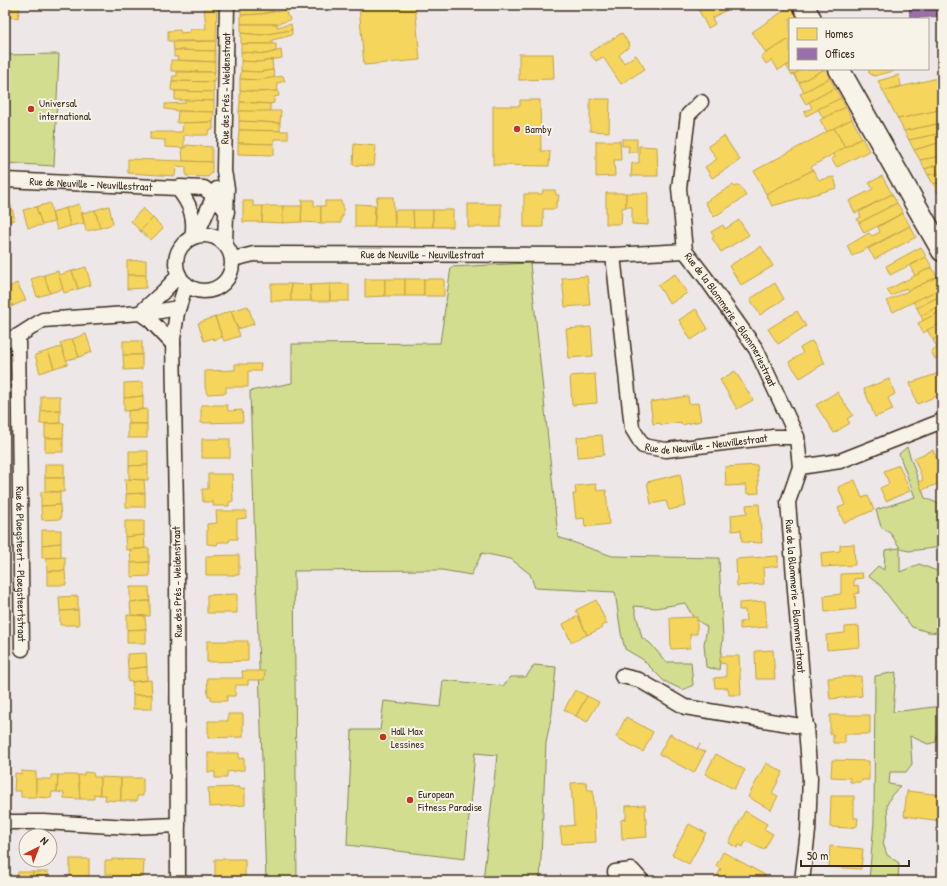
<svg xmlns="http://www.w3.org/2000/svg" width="947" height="886" font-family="'Patrick Hand',sans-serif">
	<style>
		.green { fill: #d2dd90; stroke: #868457 }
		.homes { fill: #f6d55c; stroke: #bea249 }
		.offices { fill: #9970ab; stroke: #7d5b81 }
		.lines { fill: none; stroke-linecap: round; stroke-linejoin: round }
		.street-casing { stroke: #3b2a1e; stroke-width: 17 }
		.secondary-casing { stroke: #3b2a1e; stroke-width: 23 }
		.street { stroke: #f7f3e8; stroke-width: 14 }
		.secondary { stroke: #f7f3e8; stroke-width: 20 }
		.poi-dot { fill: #c8321e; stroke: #f7f3e8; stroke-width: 1.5 }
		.labels { text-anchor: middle; stroke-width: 4; stroke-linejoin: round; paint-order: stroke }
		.street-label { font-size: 11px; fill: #3b2a1e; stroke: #f7f3e8 }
		.poi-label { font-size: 11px; fill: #3b2a1e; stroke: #f7f3e8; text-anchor: start }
	</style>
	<rect width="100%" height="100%" fill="#eee7e8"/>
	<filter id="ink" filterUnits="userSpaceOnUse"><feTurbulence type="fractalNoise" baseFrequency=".025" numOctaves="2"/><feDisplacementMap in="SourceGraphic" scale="8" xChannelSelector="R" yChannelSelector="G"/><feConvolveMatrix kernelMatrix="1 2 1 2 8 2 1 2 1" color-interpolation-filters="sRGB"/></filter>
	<g filter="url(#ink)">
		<g class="green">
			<polygon points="59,54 54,166 5,163 5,55"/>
			<polygon points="530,263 558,537 612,556 719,558 723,638 719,670 706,667 704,644 707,627 693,617 685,603 656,608 634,606 642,638 650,643 666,662 691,662 693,685 683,690 664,681 642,659 625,649 621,633 615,592 535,588 530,574 511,559 482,553 471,575 442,570 294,571 297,881 266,881 250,391 292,383 292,344 440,343 451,267"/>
			<polygon points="907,447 917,477 925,498 942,505 942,547 909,551 900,549 900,572 919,564 942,573 942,633 928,632 912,627 880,585 868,576 878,566 884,570 885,550 900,548 891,534 881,527 876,510 915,497 899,454"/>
			<polygon points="534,665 556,667 552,713 546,743 540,881 483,881 497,755 475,753 465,859 347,845 352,730 380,730 384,701 440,707 443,680 503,686 511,677 526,677"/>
			<polygon points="896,672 893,712 942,706 936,742 928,744 910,736 912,764 906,772 890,772 889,784 900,786 891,796 887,805 888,824 883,843 887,855 899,863 898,881 869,881 874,821 875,676"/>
		</g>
		<g class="homes">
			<polygon points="7,5 20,5 18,18 9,17 11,7"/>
			<polygon points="29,5 49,5 49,6 30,7"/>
			<polygon points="204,5 217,5 216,41 168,41 168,31 180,30 181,33 190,32 190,29 206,29"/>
			<polygon points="247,5 282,5 274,7 274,11 261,14 241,15 241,6"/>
			<polygon points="359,5 415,5 420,60 364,65"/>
			<polygon points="448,5 464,5 449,8"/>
			<polygon points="696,5 735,5 712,18 715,24 708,28"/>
			<polygon points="791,6 798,19 790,19 790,39 766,53 752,32"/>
			<polygon points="286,10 287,16 289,17 290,20 277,24 241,24 241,15 261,14"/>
			<polygon points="241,24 277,24 277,27 291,24 292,30 261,35 241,33"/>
			<polygon points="292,30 292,34 289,36 272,40 272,44 241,44 241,33 261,35"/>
			<polygon points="622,33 630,46 619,55 624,63 636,55 645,69 621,84 603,57 596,61 589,53"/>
			<polygon points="790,39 790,64 778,70 772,60 766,64 761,56"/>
			<polygon points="216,41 215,51 174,50 173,42"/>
			<polygon points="241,44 276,44 276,51 266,54 241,52"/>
			<polygon points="174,50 215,51 215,62 177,60 178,57 174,57"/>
			<polygon points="281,50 282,58 260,62 241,61 241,52 266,54"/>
			<polygon points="519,54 553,54 554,79 519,80"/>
			<polygon points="171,60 215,62 215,72 171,71"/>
			<polygon points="272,60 273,70 259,72 241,71 241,61 260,62"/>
			<polygon points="790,64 790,69 803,69 792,75 786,66"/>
			<polygon points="803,69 825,69 799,83 794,74"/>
			<polygon points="825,69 830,78 804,92 799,83"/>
			<polygon points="869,69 893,69 894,71 874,76 869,73"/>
			<polygon points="273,70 275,78 258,80 240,79 241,71 259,72"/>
			<polygon points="177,72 215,72 214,82 172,81 173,76 177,76"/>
			<polygon points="899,75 901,86 883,91 878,81"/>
			<polygon points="283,76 285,81 277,83 278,91 257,92 240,90 240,79 258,80"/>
			<polygon points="942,77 942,110 898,119 883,91"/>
			<polygon points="830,78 835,88 806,104 800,94"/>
			<polygon points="172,81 214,82 214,92 175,91 171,90"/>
			<polygon points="835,88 841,98 806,116 804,112 812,108 809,102"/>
			<polygon points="240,90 257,92 278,91 279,96 274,97 274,103 270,104 240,102"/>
			<polygon points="175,91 214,92 214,101 175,100"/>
			<polygon points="841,98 846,107 823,118 818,109"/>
			<polygon points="590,99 610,99 609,132 590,131"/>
			<polygon points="185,100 214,101 214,112 178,111 165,109 165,104 185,103"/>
			<polygon points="520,100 540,100 541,151 550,151 549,166 493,165 493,106 520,106"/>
			<polygon points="240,102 270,104 270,112 239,111"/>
			<polygon points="846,107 852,119 827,132 820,120"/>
			<polygon points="939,110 941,117 942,116 942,123 904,131 898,119"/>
			<polygon points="178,111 214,112 213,122 177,123"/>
			<polygon points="239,111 281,111 280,123 239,121"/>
			<polygon points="852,119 862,138 845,147 834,128"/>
			<polygon points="239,121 280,123 280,131 239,130"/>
			<polygon points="213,122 213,130 209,130 208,135 184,135 184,147 182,148 165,147 165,140 150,139 150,132 182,132 183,123"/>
			<polygon points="942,123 942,133 909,140 904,131"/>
			<polygon points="834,128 845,147 811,167 813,170 766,194 754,171"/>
			<polygon points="239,130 288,131 288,139 274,139 274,144 238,143"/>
			<polygon points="942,133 942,143 935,144 914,150 909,140"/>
			<polygon points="724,136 740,160 712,178 705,167 717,159 708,146"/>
			<polygon points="862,138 869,151 837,167 831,159 835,157 833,154"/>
			<polygon points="622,139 637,139 637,152 628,152 629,146 622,146"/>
			<polygon points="596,141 620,141 621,160 614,160 615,176 596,177"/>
			<polygon points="238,143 274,144 274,155 238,154"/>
			<polygon points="942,143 942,156 920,160 914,150 935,144"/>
			<polygon points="354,144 376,146 374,166 353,165"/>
			<polygon points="186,145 212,147 212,162 183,161 182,148 186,147"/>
			<polygon points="639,146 657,147 658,176 631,176 632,163 639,163"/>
			<polygon points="942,156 942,163 925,169 920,160"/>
			<polygon points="128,159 212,162 212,173 208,177 186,176 186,167 176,166 175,176 128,173"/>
			<polygon points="942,163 942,173 928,175 925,169"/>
			<polygon points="813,170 819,180 834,177 837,188 772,206 766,194"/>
			<polygon points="942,173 942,182 933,184 928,175"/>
			<polygon points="882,176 892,194 855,213 849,201 873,189 869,183"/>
			<polygon points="942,182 942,192 938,193 933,184"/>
			<polygon points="733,185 735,187 739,185 746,196 714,217 705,202"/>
			<polygon points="543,190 555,190 556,195 559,195 558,202 556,202 556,209 543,209 543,227 524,227 524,194 542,194"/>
			<polygon points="606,193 626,193 626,207 622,208 621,224 606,224"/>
			<polygon points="626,193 648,193 648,225 632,224 632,207 626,207"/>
			<polygon points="892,194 897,203 859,223 857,219 861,217 859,212"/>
			<polygon points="377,197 393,197 395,227 374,227"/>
			<polygon points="302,200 314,200 314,206 321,206 321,223 301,222"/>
			<polygon points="243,201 253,201 253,206 263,206 262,222 243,222"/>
			<polygon points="325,201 341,201 341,204 343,204 343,217 341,217 341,223 321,223 321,206 325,206"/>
			<polygon points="10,202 15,220 5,222 5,203"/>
			<polygon points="50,203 54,222 42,225 36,207"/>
			<polygon points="897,203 903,213 864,233 859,223"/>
			<polygon points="79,204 84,223 70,226 66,208"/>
			<polygon points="355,204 375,205 374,227 355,227"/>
			<rect x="468" y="204" width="33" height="23"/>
			<polygon points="109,206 113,224 100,228 95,210"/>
			<polygon points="263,206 283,206 283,223 262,222"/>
			<polygon points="283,206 302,206 301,222 283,223"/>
			<polygon points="36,207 42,225 28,228 23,210"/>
			<polygon points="66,208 70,226 57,230 52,212"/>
			<polygon points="143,208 153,218 140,231 131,221"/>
			<polygon points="95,210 100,228 86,231 82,213"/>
			<polygon points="395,210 413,210 414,227 395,227"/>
			<polygon points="413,210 433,210 433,227 414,227"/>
			<rect x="433" y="210" width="20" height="17"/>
			<polygon points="903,213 910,226 852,256 847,246 869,233 872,236 880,232 878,227"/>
			<polygon points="153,218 163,228 151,240 140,231"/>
			<polygon points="739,220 749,235 721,252 712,238 714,236 711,232 723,225 725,229"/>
			<polygon points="910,226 916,237 875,259 868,249"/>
			<polygon points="761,246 773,266 741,285 729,266"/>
			<polygon points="921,247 926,257 890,275 886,266"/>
			<polygon points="926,257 932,267 915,276 910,266"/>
			<polygon points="146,260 146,275 127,275 127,261"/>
			<polygon points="86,267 91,285 78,289 72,271"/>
			<polygon points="932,267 937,277 908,291 906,288 891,296 887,290"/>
			<polygon points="58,271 63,289 50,293 44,275"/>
			<polygon points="72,271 78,289 64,293 59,275"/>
			<polygon points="675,274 687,293 670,304 658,285"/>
			<polygon points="44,275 50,293 37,297 31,279"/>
			<polygon points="127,275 146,275 146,288 127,289"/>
			<polygon points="587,276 590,305 565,307 562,278"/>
			<polygon points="937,277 942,288 893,312 887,301"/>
			<polygon points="365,279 385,279 385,296 365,297"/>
			<rect x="385" y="279" width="20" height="17"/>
			<rect x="405" y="279" width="19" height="17"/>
			<rect x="424" y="279" width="20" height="17"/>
			<polygon points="17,283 26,300 13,306 5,292 5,289"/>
			<polygon points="775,283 784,299 760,315 750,299"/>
			<rect x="271" y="284" width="20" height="17"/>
			<polygon points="291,284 310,285 311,301 291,301"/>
			<polygon points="330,284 330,301 311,301 310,285"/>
			<rect x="330" y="284" width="19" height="17"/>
			<polygon points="942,288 942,295 917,308 913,302"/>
			<polygon points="5,292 13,306 5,310"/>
			<polygon points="942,295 942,304 921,316 917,308"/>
			<polygon points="942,304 942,311 923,321 921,316"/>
			<polygon points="248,306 254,324 238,329 231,311"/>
			<polygon points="696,309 708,329 691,340 679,320"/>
			<polygon points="231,311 240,336 224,341 215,317"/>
			<polygon points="797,311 806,326 778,344 768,329"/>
			<polygon points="942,311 942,323 923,333 918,323"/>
			<polygon points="215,317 222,337 214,340 213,338 204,341 198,323"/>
			<polygon points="942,323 942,334 933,340 927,330"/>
			<polygon points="591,327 593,356 569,358 566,329"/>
			<polygon points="86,334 92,352 79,357 72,339"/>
			<polygon points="942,334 942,345 937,348 933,340"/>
			<polygon points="72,339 79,357 66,360 60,343"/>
			<rect x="123" y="341" width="19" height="14"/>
			<polygon points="812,341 825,363 800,378 789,362 803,353 800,348"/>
			<polygon points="942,345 942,356 935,359 931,351"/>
			<polygon points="61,347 68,364 54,368 48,351"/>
			<polygon points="48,351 54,368 40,373 35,355"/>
			<polygon points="123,355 142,355 142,369 124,370"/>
			<polygon points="235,364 261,364 260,371 248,371 248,387 226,387 226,393 207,394 205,387 205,371 235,370"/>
			<polygon points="735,371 753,400 737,409 720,380"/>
			<polygon points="942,372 942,397 940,395 917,404 910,383"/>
			<polygon points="595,374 597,403 572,405 570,376"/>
			<polygon points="889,379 895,394 888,398 893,410 875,417 864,389"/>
			<polygon points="143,382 143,396 124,398 124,383"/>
			<polygon points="837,392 853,415 847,419 850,423 834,433 816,405"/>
			<polygon points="41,396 60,396 60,410 41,411"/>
			<polygon points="143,396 143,409 124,411 124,398"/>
			<polygon points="688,396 689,404 698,403 701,421 681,425 681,422 661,425 660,423 653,424 650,402"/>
			<polygon points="201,405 227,405 228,411 242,410 243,422 201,423"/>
			<polygon points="147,409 147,424 128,424 128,411"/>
			<polygon points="60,410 60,423 40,424 41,411"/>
			<polygon points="64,423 63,438 45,438 45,424"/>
			<rect x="128" y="424" width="19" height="14"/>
			<polygon points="602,435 604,455 578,457 577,437"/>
			<rect x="45" y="438" width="18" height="14"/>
			<rect x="202" y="439" width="28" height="19"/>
			<polygon points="933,450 942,472 942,486 940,483 922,490 919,482 923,480 914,458"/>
			<polygon points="129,451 148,451 148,465 129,466"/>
			<rect x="45" y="464" width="19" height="14"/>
			<polygon points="148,465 148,480 129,479 129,466"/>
			<polygon points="757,465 759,493 747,494 746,485 726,486 725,467"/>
			<polygon points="899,465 910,491 886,501 880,488 889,484 884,471"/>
			<polygon points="208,474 232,474 233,501 229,502 229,506 213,506 213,502 203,502 202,489 208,489"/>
			<polygon points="680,474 686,506 669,510 666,501 651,504 647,482"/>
			<polygon points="45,478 64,478 64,492 45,491"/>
			<polygon points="125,479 144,480 145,493 126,494"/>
			<polygon points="855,480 862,498 868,496 874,510 844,523 838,508 845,505 838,487"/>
			<polygon points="596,484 597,491 606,490 609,524 585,527 584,518 576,519 573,494 576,494 575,486"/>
			<polygon points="41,492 60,492 60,505 41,506"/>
			<polygon points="145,493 145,507 126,507 126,494"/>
			<polygon points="759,504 762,543 742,542 741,530 732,531 731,515 747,513 746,505"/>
			<polygon points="60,505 61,519 42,520 41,506"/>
			<polygon points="216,511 246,511 246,518 237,519 237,539 230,539 229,542 218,542 217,545 207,544 207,524 217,523"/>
			<polygon points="125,521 144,521 144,535 125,537"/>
			<polygon points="42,530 61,530 61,543 42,545"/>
			<polygon points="144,535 145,548 126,550 125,537"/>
			<polygon points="61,543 61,557 42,558 42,545"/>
			<polygon points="854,544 855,565 822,567 821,553 840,551 840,545"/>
			<polygon points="149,548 149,562 131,563 130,550"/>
			<polygon points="239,555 239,575 206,575 206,556"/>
			<polygon points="778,556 778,566 763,568 764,584 737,586 736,559"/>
			<polygon points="65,557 65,571 47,571 46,558"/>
			<polygon points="149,562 150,576 131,577 131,563"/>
			<polygon points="47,571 65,571 66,585 47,585"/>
			<polygon points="862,573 863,578 854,579 854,586 858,585 859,593 855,594 856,609 825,612 824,596 841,594 841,574"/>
			<polygon points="130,587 149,587 150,601 130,602"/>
			<polygon points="237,594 237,613 207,613 207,595"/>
			<polygon points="78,596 78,610 60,611 59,597"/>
			<polygon points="596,600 607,624 601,626 602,628 587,635 576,610"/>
			<polygon points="150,601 150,616 131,615 130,602"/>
			<polygon points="765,601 767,627 740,629 740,622 746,621 745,610 739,610 739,603"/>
			<polygon points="78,610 79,625 60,625 60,611"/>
			<polygon points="127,615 145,616 146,629 127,630"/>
			<polygon points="578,616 587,635 571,642 563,624"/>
			<polygon points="697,617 697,634 690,634 690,648 671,649 670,618"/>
			<polygon points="859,626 860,647 827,650 826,635 845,633 845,627"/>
			<polygon points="146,629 146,643 127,643 127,630"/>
			<polygon points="207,641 248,641 248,661 207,662"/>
			<polygon points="773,650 775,679 756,679 755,651"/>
			<polygon points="146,653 147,667 128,669 127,654"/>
			<polygon points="720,656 739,656 741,695 729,695 728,688 715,688 714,678 726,677 726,664 720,663"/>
			<polygon points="147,667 147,680 128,682 128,669"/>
			<polygon points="242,671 265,671 264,680 248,680 248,685 236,685 235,696 227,696 227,701 211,701 211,696 208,696 207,678 243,678"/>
			<polygon points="861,676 862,696 830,699 828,678"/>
			<polygon points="151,680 152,695 133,695 132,682"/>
			<polygon points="575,690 587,696 576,716 564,710"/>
			<rect x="133" y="695" width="19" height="14"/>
			<polygon points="587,696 599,702 587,722 576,716"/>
			<polygon points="228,714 243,714 243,737 208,738 208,721 228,721"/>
			<polygon points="830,715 870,715 870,734 845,734 845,743 833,743 833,734 830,734"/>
			<polygon points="626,717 653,732 643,752 616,737"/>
			<polygon points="670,734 697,749 700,744 697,749 705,752 694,773 659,754"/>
			<polygon points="208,753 239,753 239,759 244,758 244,770 227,772 227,778 215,778 215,772 208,772"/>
			<polygon points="716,754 745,770 734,789 705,774"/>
			<polygon points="832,760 869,761 869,780 862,780 861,782 850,782 850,778 831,777"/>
			<polygon points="766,763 783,772 772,793 778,796 771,810 748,797"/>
			<polygon points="21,771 36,772 36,797 21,797 21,791 14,791 15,773 22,774"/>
			<polygon points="84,772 93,773 94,777 100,777 100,795 94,794 94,799 80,799 78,775 84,775"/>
			<polygon points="51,775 58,775 57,792 52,792 51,798 36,797 36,779 51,779"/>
			<polygon points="58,775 78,775 80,799 64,798 64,793 57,792"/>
			<polygon points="100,777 121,778 121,801 105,800 106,795 100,795"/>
			<polygon points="121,778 143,778 143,796 137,796 137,801 121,801"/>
			<polygon points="586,782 588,790 593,790 596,842 562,844 560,827 574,825 571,783"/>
			<polygon points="239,787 240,789 245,788 245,805 209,807 208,788"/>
			<polygon points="907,791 942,795 942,821 904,816"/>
			<polygon points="831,796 854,796 854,818 858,818 857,826 850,828 830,827"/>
			<polygon points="645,805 647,837 622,839 621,820 626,819 626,806"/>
			<polygon points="745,811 767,824 764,829 773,834 764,850 746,841 743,847 739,845 737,848 729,843"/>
			<polygon points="689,824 706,833 689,864 672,855"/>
			<polygon points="830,846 863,849 861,869 829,867"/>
			<polygon points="723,852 765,875 762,881 743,881 737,878 735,881 714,881 721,869 716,866"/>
			<rect x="70" y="859" width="19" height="22"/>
			<polygon points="112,859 144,860 143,878 111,877 111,874 105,874 105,861 112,861"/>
			<polygon points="215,859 245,859 245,881 229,881 229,878 215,878"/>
			<polygon points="5,871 5,877 11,877 11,881 5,881"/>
			<polygon points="18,872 33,872 33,881 11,881 11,877 17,877"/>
			<polygon points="33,872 48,872 48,878 54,878 54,881 33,881"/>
		</g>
		<polygon class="offices" points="909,5 942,5 942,16 910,19"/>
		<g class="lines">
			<g class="street-casing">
				<g id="street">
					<path id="s1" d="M701 102 688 115 679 188 685 251 705 277 756 349 797 437 800 467 788 502 810 778 808 831 802 881"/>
					<path id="s2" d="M5 180 177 188"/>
					<circle cx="204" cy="263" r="28"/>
					<polyline points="196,236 217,189"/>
					<path d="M192 237C196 218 190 203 177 188L180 187 204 188 214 196 227 212"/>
					<path id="s3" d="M225 243 227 188 224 171 227 5"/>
					<path id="s4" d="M613 255 632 428 643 446 666 450 773 437H797"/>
					<path id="s5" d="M233 259 254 254 613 255 685 251"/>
					<polyline points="178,308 155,312 140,313 163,292 179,275"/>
					<path id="s6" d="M18 336 22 649"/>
					<polyline points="5,340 18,336 43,320 140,313 150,320 173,344"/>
					<polyline points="800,467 840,461 942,421"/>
					<polyline points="622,676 639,680 685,707 807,727"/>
					<polyline points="5,822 44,822 129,827 178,825"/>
					<polyline points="615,872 632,870 642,881"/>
					<polyline points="178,881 177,566 173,339 177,313 186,284"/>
				</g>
			</g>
			<g class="secondary-casing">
				<g id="secondary">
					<polyline points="803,5 811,19"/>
					<polyline points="839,69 942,251"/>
				</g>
			</g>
			<use href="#street" class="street"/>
			<use href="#secondary" class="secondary"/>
		</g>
	</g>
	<g class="poi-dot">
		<circle cx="31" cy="109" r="4"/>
		<circle cx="517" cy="129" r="4"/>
		<circle cx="383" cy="737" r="4"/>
		<circle cx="410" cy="800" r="4"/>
	</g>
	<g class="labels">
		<g class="street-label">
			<text dy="4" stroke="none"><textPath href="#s3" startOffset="155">Rue des Prés - Weidenstraat</textPath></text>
			<text dy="4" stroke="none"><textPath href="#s2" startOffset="86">Rue de Neuville - Neuvillestraat</textPath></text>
			<text dy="4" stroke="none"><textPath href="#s5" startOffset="190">Rue de Neuville - Neuvillestraat</textPath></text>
			<text dy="4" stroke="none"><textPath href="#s1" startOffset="238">Rue de la Blommerie - Blommeriestraat</textPath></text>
			<text dy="4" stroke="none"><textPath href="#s4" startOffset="259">Rue de Neuville - Neuvillestraat</textPath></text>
			<text dy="4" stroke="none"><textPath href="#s6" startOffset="228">Rue de Ploegsteert - Ploegsteertstraat</textPath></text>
			<text transform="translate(177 582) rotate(-91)" y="4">Rue des Prés - Weidenstraat</text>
			<text dy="4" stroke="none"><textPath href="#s1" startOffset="535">Rue de la Blommerie - Blommeristraat</textPath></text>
		</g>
		<g class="poi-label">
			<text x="39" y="107">Universal<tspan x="39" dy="13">international</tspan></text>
			<text x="525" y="133">Bamby</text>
			<text x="391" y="735">Hall Max<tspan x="391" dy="13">Lessines</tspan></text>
			<text x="418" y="798">European<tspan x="418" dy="13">Fitness Paradise</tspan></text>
		</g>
	</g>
	<rect width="947" height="886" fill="none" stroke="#f7f3e8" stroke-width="20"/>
	<rect x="10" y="10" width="927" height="866" fill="none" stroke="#3b2a1e" stroke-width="1.5" filter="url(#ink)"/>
	<rect x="789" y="18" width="140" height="52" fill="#f7f3e8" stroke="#aca397"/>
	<rect x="797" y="28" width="20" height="12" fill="#f6d55c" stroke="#aca397"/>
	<text x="825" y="38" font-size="12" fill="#3b2a1e">Homes</text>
	<rect x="797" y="48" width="20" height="12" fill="#9970ab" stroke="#aca397"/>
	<text x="825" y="58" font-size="12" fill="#3b2a1e">Offices</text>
	<g transform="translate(38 848) rotate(42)"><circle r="19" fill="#f7f3e8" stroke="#aca397"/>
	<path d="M0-3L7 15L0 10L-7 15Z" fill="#c8321e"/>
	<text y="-6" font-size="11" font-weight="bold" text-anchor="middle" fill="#3b2a1e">N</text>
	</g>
	<path d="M801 860v6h108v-6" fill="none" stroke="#3b2a1e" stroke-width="2"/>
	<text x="807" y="860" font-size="12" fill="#3b2a1e" stroke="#f7f3e8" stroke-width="3" paint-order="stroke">50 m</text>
</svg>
